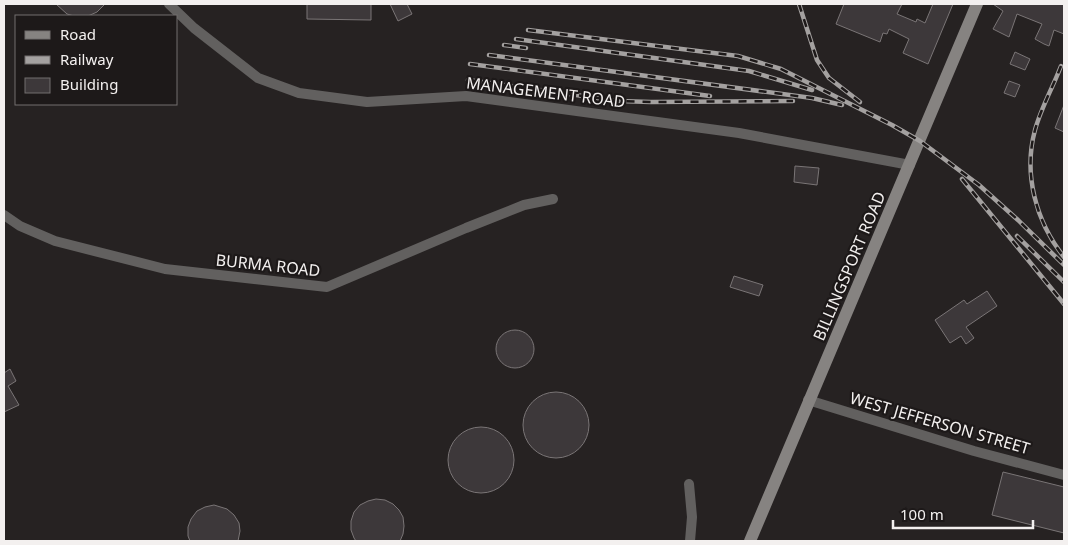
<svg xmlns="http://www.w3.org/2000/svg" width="1068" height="545" font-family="'Noto Sans',sans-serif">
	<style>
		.building { fill: #3d383a; stroke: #7a7576 }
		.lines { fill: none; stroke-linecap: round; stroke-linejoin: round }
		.street { stroke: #62605f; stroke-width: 10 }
		.secondary { stroke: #868381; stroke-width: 12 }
		.rail-casing { stroke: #a4a1a0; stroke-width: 4.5 }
		.rail { stroke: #1d1919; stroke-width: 2.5; stroke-dasharray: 8; stroke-linecap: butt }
		.labels { text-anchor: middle; stroke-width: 4.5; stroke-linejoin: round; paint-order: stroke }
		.street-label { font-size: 16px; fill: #f3f0ef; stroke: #1d1919 }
	</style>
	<rect width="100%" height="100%" fill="#262222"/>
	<g class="building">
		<polygon points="56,4 105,4 97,12 88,16 74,16 67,14"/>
		<polygon points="307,4 371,4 371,20 307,19"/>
		<polygon points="390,4 407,4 412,14 398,21"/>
		<polygon points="844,4 902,4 897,14 916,22 917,19 925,23 933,4 953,4 928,64 903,53 909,39 889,29 887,34 883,33 880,42 836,24"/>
		<polygon points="993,4 1064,4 1064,34 1054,30 1049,46 1044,44 1035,39 1042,24 1017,14 1009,37 993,29 1003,11"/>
		<polygon points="1015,52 1030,59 1025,70 1010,64"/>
		<polygon points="1009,81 1020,85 1015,97 1004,93"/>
		<polygon points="1064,105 1064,132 1055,128"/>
		<polygon points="795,166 819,168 817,185 794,182"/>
		<polygon points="734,276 763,285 759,296 730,287"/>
		<polygon points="987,291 997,306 966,327 974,338 966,344 961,336 950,343 935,320 964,300 967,304"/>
		<circle cx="515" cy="349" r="19"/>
		<polygon points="10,369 16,381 8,386 19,405 4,412 4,373"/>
		<circle cx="556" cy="425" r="33"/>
		<circle cx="481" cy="460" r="33"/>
		<polygon points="1003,472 1064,487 1064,533 992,515"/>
		<polygon points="376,499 385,500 393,504 399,510 403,517 404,526 403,534 400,541 356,541 354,538 351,530 351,521 354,512 360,505 368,501"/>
		<polygon points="214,505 227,509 234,515 239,523 240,531 238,541 190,541 188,536 188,527 191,519 197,511 205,507"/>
	</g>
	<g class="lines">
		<g class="street">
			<polyline points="169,4 194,28 258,78 299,93 367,102 466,96 739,133 910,165"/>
			<polyline points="4,215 20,226 55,241 165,269 327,287 466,228 524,205 553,199"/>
			<polyline points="808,400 974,451 1064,475"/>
			<polyline points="689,484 692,517 690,541"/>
		</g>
		<polyline class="secondary" points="750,541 977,4"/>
		<g class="rail-casing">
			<g id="rail">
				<polyline points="799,4 817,60 829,78 860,102"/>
				<polyline points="528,30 738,56 781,69 892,125 920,141 979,185 1018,220 1064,265"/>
				<polyline points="516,39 749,71 812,90"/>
				<polyline points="504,45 526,48"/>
				<polyline points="489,55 812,98 842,105"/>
				<polyline points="470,64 710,96"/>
				<path d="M1061 66C1053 87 1041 108 1035 130 1023 174 1036 222 1064 257"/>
				<polyline points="468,80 619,101 651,102 793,101"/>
				<polyline points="962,179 1064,304"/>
				<polyline points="1017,236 1064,282"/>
			</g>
		</g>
		<use href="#rail" class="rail"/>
	</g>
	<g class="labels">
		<g class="street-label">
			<text transform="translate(546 92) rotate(7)" y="6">MANAGEMENT ROAD</text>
			<text transform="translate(268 265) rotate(6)" y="6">BURMA ROAD</text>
			<text transform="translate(849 266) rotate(-67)" y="6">BILLINGSPORT ROAD</text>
			<text transform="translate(940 423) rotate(16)" y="6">WEST JEFFERSON STREET</text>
		</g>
	</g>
	<rect width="1068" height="545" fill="none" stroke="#f3f0ef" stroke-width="10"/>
	<rect x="15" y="15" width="162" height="90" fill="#1d1919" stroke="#736f6f"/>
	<rect x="25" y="31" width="25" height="8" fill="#868381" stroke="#736f6f"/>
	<text x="60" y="40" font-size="15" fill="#f3f0ef">Road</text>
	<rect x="25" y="56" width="25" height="8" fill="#a4a1a0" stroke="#736f6f"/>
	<text x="60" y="65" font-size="15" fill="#f3f0ef">Railway</text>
	<rect x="25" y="78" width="25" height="15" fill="#3d383a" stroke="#736f6f"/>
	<text x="60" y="90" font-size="15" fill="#f3f0ef">Building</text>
	<path d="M893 520v8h140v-8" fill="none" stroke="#f3f0ef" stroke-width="2.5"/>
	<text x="900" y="520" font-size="15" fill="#f3f0ef" stroke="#1d1919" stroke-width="4" paint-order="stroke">100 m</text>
</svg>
